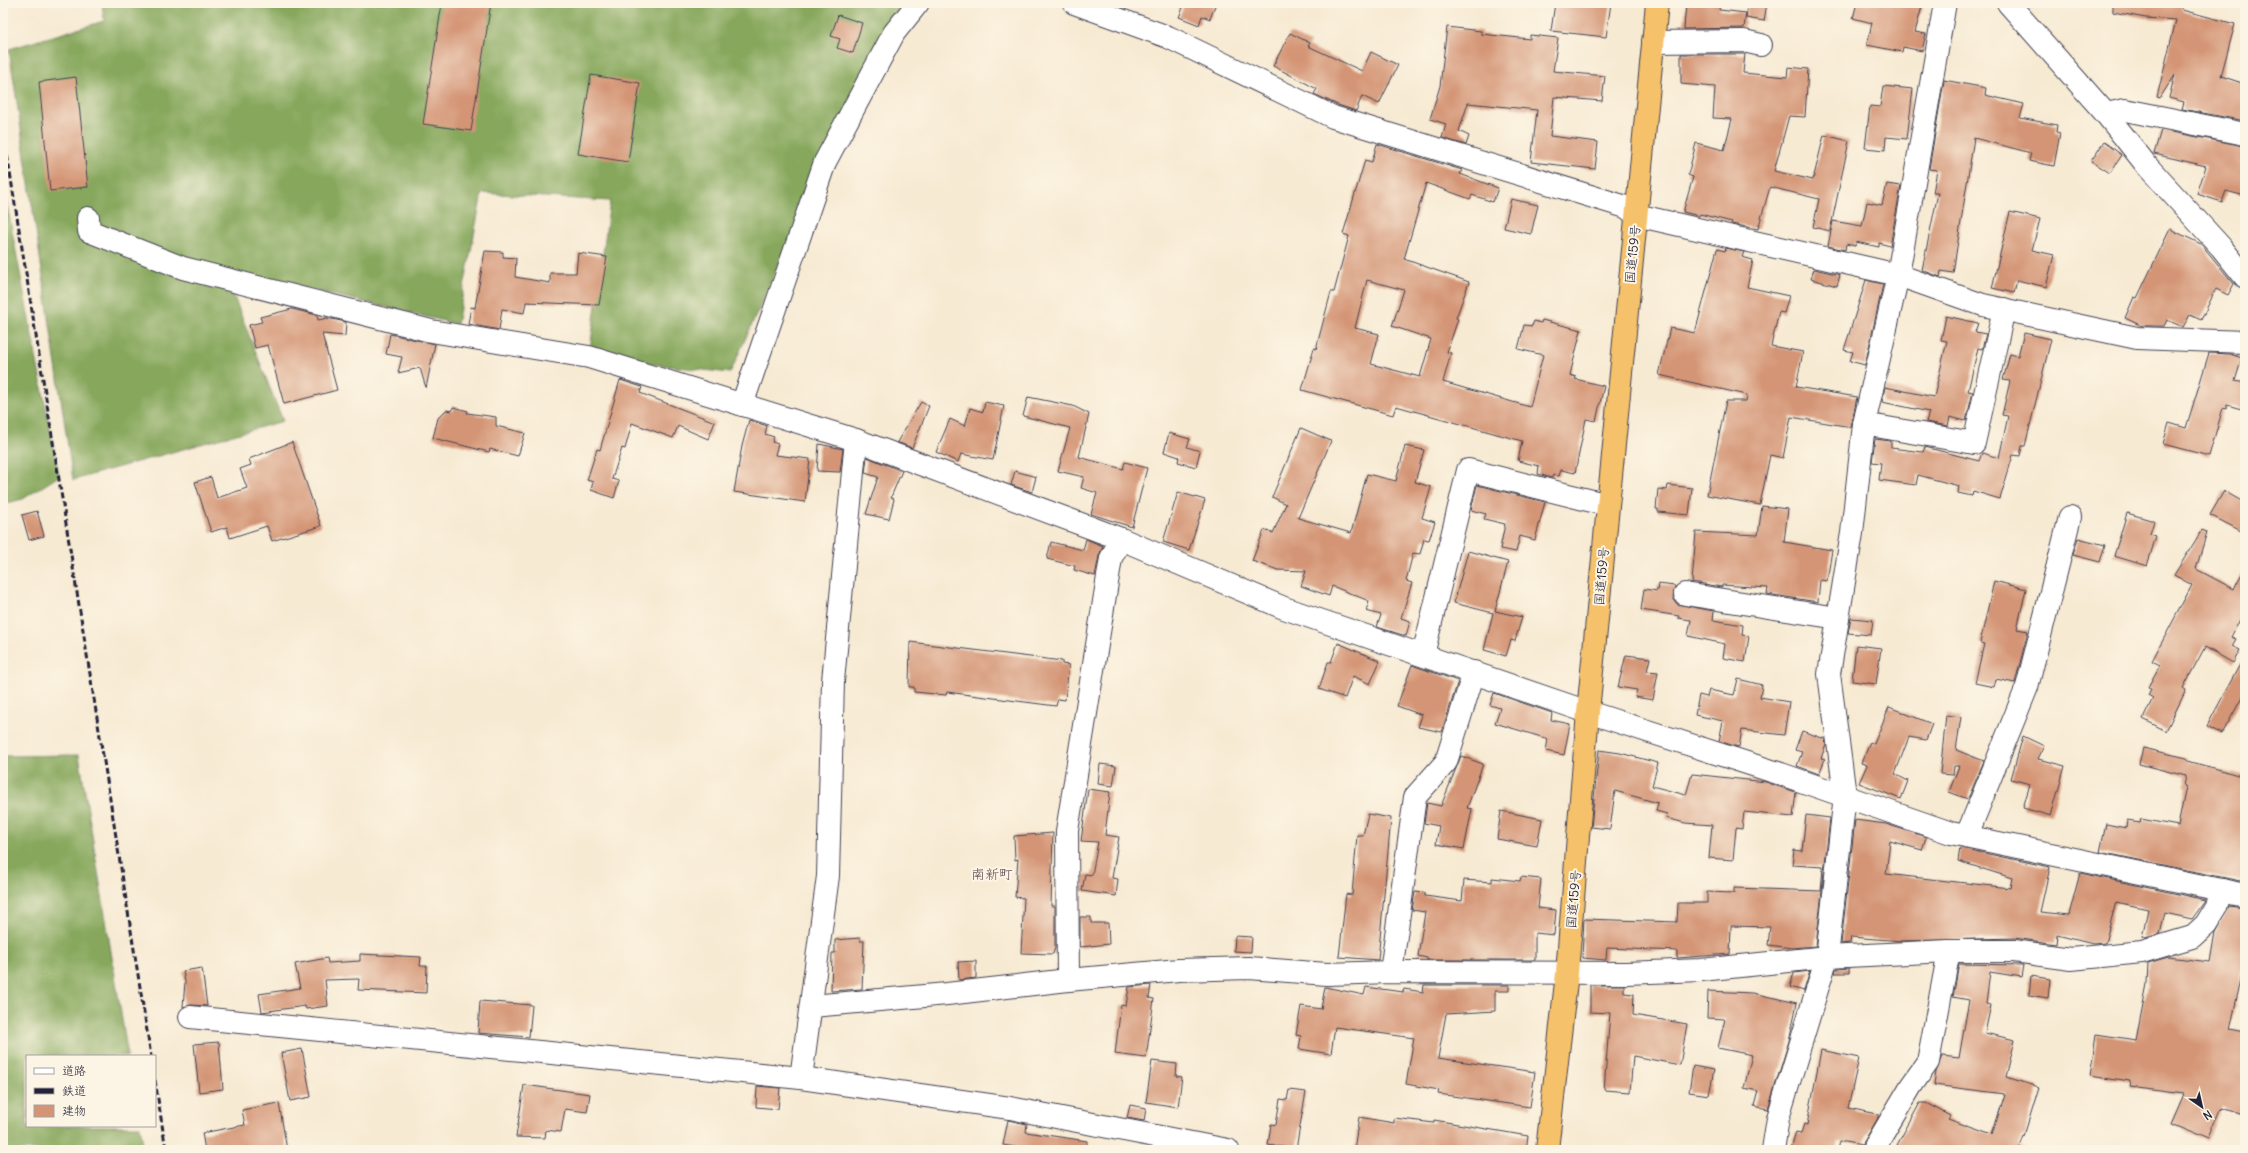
<svg xmlns="http://www.w3.org/2000/svg" width="2248" height="1153" font-family="Delius,'Klee One',sans-serif">
	<style>
		.forest { fill: #86a75c; stroke: #54644c }
		.building { fill: #d49576; fill-rule: evenodd }
		.lines { fill: none; stroke-linecap: round; stroke-linejoin: round }
		.minor-casing { stroke: #424052; stroke-width: 24 }
		.highway-casing { stroke: #424052; stroke-width: 24 }
		.minor { stroke: #fff; stroke-width: 22 }
		.highway { stroke: #f5c16b; stroke-width: 22 }
		.rail { stroke: #22223b; stroke-width: 3; stroke-dasharray: 6 3; stroke-linecap: butt }
		.labels { text-anchor: middle; stroke-width: 4; stroke-linejoin: round; paint-order: stroke }
		.street-label { font-size: 13px; fill: #22223b; stroke: #fcf5e5 }
		.neighbourhood-label { font-size: 14px; fill: #604a50; stroke: #fcf5e5 }
	</style>
	<rect width="100%" height="100%" fill="#fcf5e5"/>
	<filter id="ink" filterUnits="userSpaceOnUse"><feTurbulence type="fractalNoise" baseFrequency=".025" numOctaves="2"/><feDisplacementMap in="SourceGraphic" scale="8" xChannelSelector="R" yChannelSelector="G"/><feConvolveMatrix kernelMatrix="1 2 1 2 8 2 1 2 1" color-interpolation-filters="sRGB"/></filter>
	<filter id="wash" filterUnits="userSpaceOnUse"><feTurbulence type="fractalNoise" baseFrequency=".012" numOctaves="4" result="noise"/><feDisplacementMap in="SourceGraphic" scale="16" xChannelSelector="R" yChannelSelector="G"/><feGaussianBlur stdDeviation="0.9" result="paint"/><feColorMatrix in="noise" values="0 0 0 0 0 0 0 0 0 0 0 0 0 0 0 0 0 1.4 0 .05"/><feComposite in="paint" operator="in"/></filter>
	<g filter="url(#wash)">
		<rect width="100%" height="100%" fill="#f7ead3"/>
		<g class="forest">
			<polygon points="102,3 923,3 825,162 730,373 589,357 610,201 482,193 457,324 223,269 283,421 73,480 9,49 104,21"/>
			<polygon points="3,184 59,476 23,499 3,504"/>
			<polygon points="79,755 128,1056 27,1056 27,1126 140,1126 144,1150 3,1150 3,756"/>
		</g>
		<g id="blocks">
			<g class="building">
				<polygon points="442,3 491,3 471,131 423,124"/>
				<polygon points="1171,3 1216,3 1210,19 1202,16 1199,25 1179,17 1183,8"/>
				<polygon points="1555,3 1611,3 1606,37 1551,31"/>
				<polygon points="1686,3 1720,3 1719,10 1746,13 1744,28 1684,29"/>
				<polygon points="1748,3 1767,3 1764,21 1746,18"/>
				<polygon points="1857,3 1923,3 1915,32 1926,34 1922,51 1903,47 1902,52 1867,45 1872,23 1853,18"/>
				<polygon points="2113,3 2182,3 2182,10 2235,24 2221,76 2245,84 2245,121 2182,109 2184,102 2169,98 2175,74 2160,98 2157,97 2176,20 2146,18 2113,12"/>
				<polygon points="838,15 862,23 853,53 837,48 840,39 831,36"/>
				<polygon points="1447,27 1481,31 1481,34 1530,39 1530,35 1558,38 1553,71 1605,76 1602,101 1554,97 1550,136 1598,142 1595,169 1531,162 1537,110 1468,103 1459,131 1469,136 1466,145 1442,138 1446,124 1430,119 1440,86"/>
				<polygon points="1290,33 1310,43 1308,46 1362,71 1371,52 1398,65 1379,104 1362,96 1356,111 1338,105 1314,94 1317,89 1273,66"/>
				<polygon points="1681,54 1745,54 1743,73 1787,77 1788,67 1808,69 1805,117 1789,116 1774,171 1813,180 1824,135 1849,141 1830,231 1813,227 1819,199 1770,187 1758,229 1731,224 1732,222 1700,214 1699,216 1683,212 1693,177 1688,175 1696,143 1724,150 1732,119 1713,118 1715,87 1681,84"/>
				<polygon points="591,75 640,83 628,162 578,154"/>
				<polygon points="76,77 88,187 50,191 39,82"/>
				<polygon points="1944,80 1986,88 1985,95 2024,104 2020,118 2057,125 2056,132 2060,133 2054,166 2029,161 2031,153 1974,138 1953,273 1941,271 1940,277 1922,270 1938,193 1933,193 1937,170 1929,169"/>
				<polygon points="1883,86 1913,89 1907,139 1886,137 1885,150 1865,148 1870,106 1880,107"/>
				<polygon points="2161,130 2245,146 2245,196 2226,191 2222,202 2197,194 2206,166 2154,154"/>
				<polygon points="2104,142 2122,155 2110,173 2091,161"/>
				<path d="M1377 144 1462 170 1460 174 1498 188 1493 202 1472 195 1470 199 1426 183 1404 259 1469 282 1456 318 1458 319 1447 352 1451 353 1443 382 1530 407 1543 355 1518 349 1524 325 1532 326 1534 321 1541 323 1542 320 1581 330 1570 375 1576 377 1575 379 1604 386 1596 421 1586 419 1575 473 1561 470 1559 476 1553 475 1552 478 1538 474 1539 466 1518 461 1522 441 1396 406 1393 415 1302 390 1314 348 1316 349 1331 292H1334L1349 236 1343 234 1365 160 1372 162ZM1367 280 1404 290 1392 326 1431 339 1420 377 1371 364 1379 334 1355 328Z"/>
				<polygon points="1887,184 1901,186 1890,246 1879,243 1879,247 1856,242 1855,246 1846,244 1845,250 1828,246 1833,221 1862,226 1867,202 1882,205"/>
				<polygon points="1511,199 1538,205 1531,234 1504,228"/>
				<polygon points="2010,212 2040,219 2032,250 2054,255 2046,287 2017,280 2014,293 1992,288"/>
				<polygon points="2170,229 2201,244 2234,284 2228,295 2216,289 2201,320 2190,315 2183,327 2167,320 2164,326 2142,326 2125,318 2134,297 2137,298"/>
				<polygon points="1726,248 1744,252 1742,257 1753,260 1747,287 1789,296 1784,313 1779,312 1771,346 1803,352 1796,387 1857,397 1851,427 1791,417 1783,458 1770,455 1760,505 1707,495 1726,401 1746,401 1747,395 1659,375 1670,328 1695,333 1717,249 1725,251"/>
				<polygon points="485,251 503,252 503,257 516,258 515,277 550,283 550,273 576,273 578,253 607,257 599,305 526,302 524,313 502,309 499,330 468,324 471,307 475,308"/>
				<polygon points="1814,269 1840,275 1837,286 1811,279"/>
				<polygon points="1866,280 1883,284 1865,365 1850,361 1853,352 1844,350"/>
				<polygon points="292,309 317,315 318,320 327,318 346,322 345,336 322,334 337,390 284,404 268,345 255,348 249,325 262,322 260,317"/>
				<polygon points="1946,316 1978,323 1975,332 1986,334 1982,349 1978,348 1968,391 1973,392 1966,421 1950,417 1948,426 1926,422 1929,412 1882,402 1885,387 1934,397 1947,341 1941,340"/>
				<polygon points="2024,333 2051,339 2025,446 2022,446 2020,456 2013,455 2000,499 1973,491 1972,496 1958,493 1959,486 1918,475 1916,485 1879,480 1881,463 1872,462 1875,439 1891,441 1891,448 1923,452 1925,447 1979,461 1982,453 1999,458 2008,416 2002,415 2010,381 2003,380 2010,354 2018,356"/>
				<polygon points="390,334 435,344 426,388 420,368 398,373 402,357 386,354"/>
				<polygon points="2209,353 2230,354 2242,358 2235,381 2245,383 2245,410 2227,405 2226,409 2223,408 2209,456 2163,444 2169,423 2186,428"/>
				<polygon points="620,380 642,387 640,393 715,422 708,439 678,426 673,438 632,423 625,449 622,448 612,479 619,481 614,498 591,490 593,482 587,480 597,449 600,450"/>
				<polygon points="1028,397 1073,406 1089,414 1079,457 1123,469 1125,462 1147,468 1132,527 1091,514 1097,493 1081,488 1084,477 1058,471 1070,428 1023,416"/>
				<polygon points="921,402 929,406 912,448 897,442"/>
				<polygon points="985,402 1004,406 993,460 961,454 958,462 936,452 950,419 965,426 970,408 983,412"/>
				<polygon points="453,407 468,411 467,413 496,417 496,426 525,433 518,456 490,449 489,452 433,438 438,418 446,410 452,411"/>
				<polygon points="749,420 767,426 765,434 774,437 772,442 778,444 775,455 810,459 805,502 734,492 742,446"/>
				<polygon points="1301,428 1331,441 1298,518 1351,533 1367,474 1396,481 1405,446 1424,450 1415,482 1431,487 1422,518 1435,522 1429,540 1424,539 1420,554 1413,553 1406,581 1412,583 1401,618 1410,621 1406,636 1377,627 1381,615 1366,611 1369,601 1332,586 1329,596 1301,586 1306,571 1278,570 1252,561 1264,530 1273,533 1286,504 1272,497"/>
				<polygon points="1169,433 1190,439 1187,447 1200,451 1196,467 1178,462 1179,457 1164,452"/>
				<polygon points="292,442 321,526 272,541 267,526 230,538 227,527 211,532 195,482 211,477 217,498 247,488 240,469 251,465 249,459"/>
				<polygon points="819,444 843,449 840,472 817,471"/>
				<polygon points="867,457 902,471 891,497 894,499 889,519 866,514 878,477 865,473"/>
				<polygon points="1015,471 1036,477 1032,492 1011,485"/>
				<polygon points="1477,485 1545,502 1535,540 1520,536 1516,552 1500,549 1505,524 1484,519 1486,514 1471,510"/>
				<polygon points="1668,485 1692,488 1689,515 1658,512 1658,509 1656,509 1658,489 1667,490"/>
				<polygon points="2224,491 2245,503 2245,533 2210,515"/>
				<polygon points="1178,492 1205,500 1189,550 1163,542"/>
				<polygon points="1762,506 1788,509 1784,542 1832,550 1827,581 1820,580 1818,602 1767,594 1768,588 1722,585 1722,587 1692,582 1696,532 1758,535"/>
				<polygon points="37,511 44,536 29,540 22,515"/>
				<polygon points="2127,513 2154,521 2150,534 2156,536 2147,566 2114,556"/>
				<polygon points="2202,530 2207,532 2196,569 2234,589 2245,569 2245,610 2231,637 2236,639 2232,646 2240,650 2233,663 2205,647 2183,688 2186,690 2166,731 2143,719 2153,698 2148,695 2151,689 2148,687 2160,665 2152,661 2192,585 2174,575"/>
				<polygon points="2078,538 2105,545 2100,562 2073,555"/>
				<polygon points="1086,539 1103,546 1099,556 1095,576 1074,570 1075,566 1047,559 1051,542 1083,550"/>
				<polygon points="1468,551 1508,562 1495,611 1522,617 1515,641 1511,640 1506,656 1484,650 1493,613 1454,603"/>
				<polygon points="1994,581 2026,589 2017,629 2028,631 2015,683 1996,679 1994,687 1975,683 1984,644 1980,643"/>
				<polygon points="1658,584 1675,586 1673,598 1677,604 1714,611 1713,620 1743,625 1742,635 1749,636 1745,662 1723,658 1725,644 1688,636 1691,620 1678,618 1679,616 1641,610 1644,589 1657,591"/>
				<polygon points="1851,618 1873,620 1871,635 1848,633"/>
				<polygon points="910,642 1062,661 1062,664 1069,665 1065,700 1058,699 1056,706 947,692 946,695 914,692 914,687 909,687"/>
				<polygon points="1338,643 1380,661 1370,684 1353,676 1345,698 1319,689 1328,662 1331,662"/>
				<polygon points="1856,645 1881,648 1876,684 1852,681"/>
				<polygon points="1626,655 1650,658 1647,671 1658,672 1653,700 1635,697 1637,690 1618,687"/>
				<polygon points="2245,655 2245,692 2222,734 2207,726"/>
				<polygon points="1412,665 1458,681 1442,732 1418,727 1422,715 1397,706"/>
				<polygon points="1738,679 1762,685 1760,697 1789,702 1784,735 1742,730 1739,747 1734,746 1719,741 1723,721 1695,715 1699,695 1707,697 1709,690 1734,695"/>
				<polygon points="1494,693 1552,713 1551,720 1570,724 1564,755 1546,751 1548,739 1495,723 1500,708 1490,705"/>
				<polygon points="1889,707 1932,724 1926,740 1909,737 1895,774 1908,781 1901,799 1859,783 1867,765 1861,763 1870,742 1874,744"/>
				<polygon points="1946,715 1961,717 1956,750 1984,761 1968,799 1949,792 1959,766 1954,766 1953,775 1940,774"/>
				<polygon points="1802,731 1825,739 1826,745 1821,758 1825,759 1819,774 1797,766 1802,752 1795,750"/>
				<polygon points="2023,736 2044,746 2038,759 2065,766 2051,816 2023,808 2030,784 2011,779"/>
				<polygon points="2143,748 2187,758 2188,761 2245,777 2245,882 2100,852 2106,824 2126,828 2127,821 2140,823 2141,819 2178,826 2186,787 2184,786 2186,776 2139,764"/>
				<polygon points="1599,750 1620,753 1658,763 1652,786 1686,795 1692,774 1766,782 1777,786 1796,792 1793,817 1744,812 1742,829 1736,828 1733,860 1709,858 1712,825 1685,823 1666,818 1667,814 1656,811 1658,803 1615,791 1610,829 1591,827"/>
				<polygon points="1461,756 1483,764 1467,808 1472,809 1464,849 1436,844 1439,826 1424,823 1427,803 1441,806"/>
				<polygon points="1100,764 1116,766 1113,786 1098,784"/>
				<polygon points="1088,789 1110,792 1105,835 1119,837 1112,878 1118,879 1116,896 1082,891 1085,874 1092,875 1098,842 1081,841"/>
				<polygon points="1501,811 1542,819 1537,846 1497,839"/>
				<polygon points="1368,814 1391,818 1378,960 1339,957 1346,894 1352,895 1357,835 1363,835"/>
				<polygon points="1806,815 1830,818 1816,946 1792,948 1768,945 1770,927 1731,926 1730,954 1677,958 1677,951 1607,948 1606,960 1582,958 1584,919 1677,922 1678,903 1707,903 1707,892 1734,893 1734,888 1821,891 1823,867 1792,865 1794,850 1802,851"/>
				<polygon points="1855,820 1886,824 1926,837 1922,850 1890,841 1886,874 2010,888 2012,878 1958,861 1960,848 2050,867 2040,912 2069,915 2080,873 2206,900 2192,919 2165,913 2160,934 2145,938 2142,937 2148,909 2116,902 2105,943 2093,944 2057,935 2056,944 2014,938 1902,941 1851,937 1850,943 1841,944"/>
				<polygon points="1053,833 1051,906 1055,906 1055,948 1053,954 1021,953 1024,898 1015,897 1018,859 1015,860 1014,836"/>
				<polygon points="1521,877 1541,879 1538,908 1556,910 1554,935 1535,933 1535,960 1427,960 1427,958 1418,956 1425,912 1412,910 1415,892 1425,893 1425,896 1462,901 1464,880 1492,882 1492,878 1520,881"/>
				<polygon points="2230,905 2245,907 2245,961 2230,1029 2245,1032 2245,1116 2221,1108 2208,1140 2170,1124 2183,1094 2129,1087 2130,1081 2090,1075 2096,1034 2136,1040 2147,984 2148,963 2168,957 2210,962 2215,932"/>
				<polygon points="1080,917 1091,917 1091,923 1108,923 1109,944 1080,947"/>
				<polygon points="1235,936 1252,937 1251,952 1234,951"/>
				<polygon points="860,938 860,941 864,941 862,989 831,991 832,953 835,953 835,940"/>
				<polygon points="360,954 421,957 420,966 427,966 426,993 358,990 359,979 325,980 328,1006 306,1009 305,1006 262,1012 259,994 300,988 295,964 327,958 328,963 360,961"/>
				<polygon points="976,961 976,978 959,980 958,962"/>
				<polygon points="1959,964 2023,965 2021,977 1990,972 1986,1004 1991,1005 1985,1033 2015,1040 2006,1077 2039,1087 2024,1136 2022,1135 2018,1145 2027,1150 1904,1150 1897,1145 1920,1103 1926,1103 1950,1116 1948,1119 1992,1135 2005,1094 1934,1085 1936,1072 1942,1056 1959,1058 1969,1000 1953,997"/>
				<polygon points="202,968 207,1006 191,1005 183,1007 185,982 183,971"/>
				<polygon points="1849,968 1849,973 1835,973 1836,969"/>
				<polygon points="1810,971 1804,991 1790,987 1794,973"/>
				<polygon points="2031,976 2050,979 2048,998 2029,995"/>
				<polygon points="1151,985 1149,998 1154,999 1146,1058 1115,1054 1121,1005 1126,1006 1129,987"/>
				<polygon points="1424,985 1509,985 1509,991 1495,991 1495,1011 1446,1014 1438,1058 1535,1072 1530,1107 1438,1094 1439,1090 1406,1084 1414,1038 1335,1027 1331,1054 1299,1049 1301,1036 1296,1035 1301,1006 1321,1009 1325,987 1364,995 1366,987 1403,992 1404,989 1423,992"/>
				<polygon points="1590,985 1624,985 1624,993 1634,994 1633,1015 1687,1024 1680,1065 1633,1056 1630,1092 1604,1090 1610,1013 1590,1012"/>
				<polygon points="1708,991 1752,993 1797,1003 1789,1041 1768,1109 1754,1106 1758,1091 1744,1088 1752,1055 1718,1048 1725,1019 1707,1018"/>
				<polygon points="480,1001 532,1005 529,1037 478,1033"/>
				<polygon points="219,1042 223,1089 199,1092 194,1044"/>
				<polygon points="302,1049 311,1097 290,1101 281,1053"/>
				<polygon points="1821,1050 1859,1058 1848,1108 1878,1114 1878,1118 1862,1145 1839,1141 1837,1150 1791,1150 1796,1132 1801,1133 1804,1124 1807,1125"/>
				<polygon points="1152,1061 1177,1064 1176,1076 1182,1077 1178,1107 1146,1102"/>
				<polygon points="1693,1066 1714,1070 1709,1095 1689,1092"/>
				<polygon points="524,1085 590,1094 587,1112 565,1109 561,1132 546,1130 545,1138 516,1137"/>
				<polygon points="757,1086 780,1088 778,1109 756,1107"/>
				<polygon points="1289,1090 1306,1092 1296,1149 1268,1145 1271,1124 1276,1125 1280,1099 1287,1100"/>
				<polygon points="279,1103 287,1150 205,1150 202,1133 245,1125 242,1110"/>
				<polygon points="1130,1105 1146,1108 1144,1121 1127,1118"/>
				<polygon points="1359,1117 1394,1123 1394,1118 1434,1123 1434,1120 1528,1136 1526,1150 1354,1150"/>
				<polygon points="1008,1120 1027,1124 1026,1132 1087,1141 1087,1150 1032,1150 1003,1145"/>
			</g>
		</g>
	</g>
	<g filter="url(#ink)">
		<use href="#blocks" fill-opacity="0" stroke="#424052" stroke-width="1"/>
		<g class="lines">
			<g class="minor-casing">
				<g id="minor">
					<polyline points="1074,3 1168,37 1333,117 1626,207 1636,215 1898,275 1983,305 2137,338 2245,342"/>
					<polyline points="2008,3 2106,114 2148,167 2221,247 2245,277"/>
					<polyline points="1653,42 1744,41 1761,45"/>
					<polyline points="2106,114 2125,110 2245,134"/>
					<polyline points="88,218 89,231 183,268 431,331 589,357 856,440 1121,539 1284,608 1588,712 1781,774 1951,833 2245,895"/>
					<polyline points="742,405 825,162 894,33 918,3"/>
					<polyline points="1864,424 1974,443 2004,309"/>
					<polyline points="1685,594 1838,618"/>
					<polyline points="1423,655 1468,470 1608,505"/>
					<polyline points="1967,835 2027,687 2070,517"/>
					<polyline points="1391,972 1415,797 1446,762 1474,672"/>
					<polyline points="1068,980 1067,831 1111,558 1121,539"/>
					<polyline points="812,1006 947,994 1068,980 1179,970 1249,968 1327,974 1391,972 1626,973 1701,970 1827,957 1949,951 2014,951 2071,959 2142,952 2192,937 2206,924 2217,906 2222,890"/>
					<polyline points="190,1017 801,1078 1010,1108 1228,1150"/>
					<polyline points="801,1078 828,876 833,681 856,440"/>
					<polyline points="1773,1150 1778,1118 1827,957 1845,795 1829,674 1852,533 1864,424 1898,275 1945,3"/>
					<polyline points="1873,1150 1911,1086 1928,1062 1949,951"/>
				</g>
			</g>
			<g class="highway-casing">
				<polyline id="highway" points="1547,1150 1567,973 1588,712 1657,3"/>
			</g>
			<use href="#minor" class="minor"/>
			<use href="#highway" class="highway"/>
			<g class="rail">
				<polyline points="3,129 151,1056"/>
				<polyline points="155,1080 166,1150"/>
			</g>
		</g>
	</g>
	<g class="labels">
		<g class="street-label">
			<text transform="translate(1632 254) rotate(-84)" y="5">国道159号</text>
			<text transform="translate(1601 576) rotate(-85)" y="5">国道159号</text>
			<text transform="translate(1573 899) rotate(-85)" y="5">国道159号</text>
		</g>
		<g class="neighbourhood-label">
			<text x="992" y="879">南新町</text>
		</g>
	</g>
	<rect width="2248" height="1153" fill="none" stroke="#fcf5e5" stroke-width="16"/>
	<rect x="26" y="1055" width="130" height="72" fill="#fcf5e5" stroke="#a5a1a1"/>
	<rect x="34" y="1068" width="20" height="6" fill="#ffffff" stroke="#a5a1a1"/>
	<text x="62" y="1075" font-size="12" fill="#22223b">道路</text>
	<rect x="34" y="1088" width="20" height="6" fill="#22223b" stroke="#a5a1a1"/>
	<text x="62" y="1095" font-size="12" fill="#22223b">鉄道</text>
	<rect x="34" y="1105" width="20" height="12" fill="#d49576" stroke="#a5a1a1"/>
	<text x="62" y="1115" font-size="12" fill="#22223b">建物</text>
	<g transform="translate(2202 1107) rotate(146)" stroke="#fcf5e5" stroke-width="3" paint-order="stroke">
	<path d="M0-3L7 15L0 10L-7 15Z" fill="#22223b"/>
	<text y="-6" font-size="11" font-weight="bold" text-anchor="middle" fill="#22223b">N</text>
	</g>
</svg>
